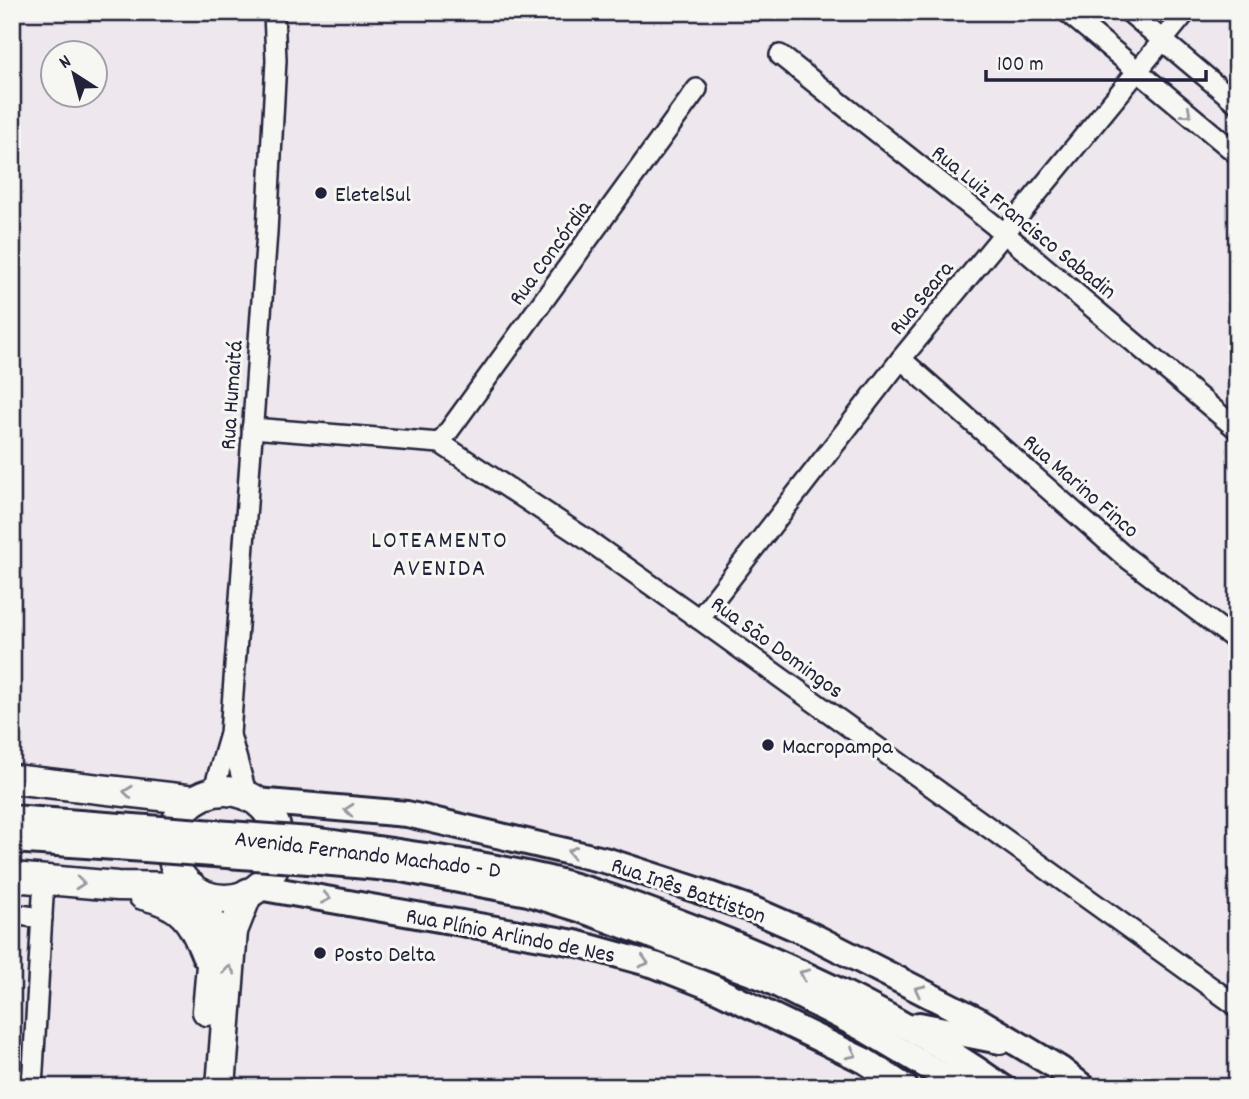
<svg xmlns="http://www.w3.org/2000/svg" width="1249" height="1099" font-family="Dekko,sans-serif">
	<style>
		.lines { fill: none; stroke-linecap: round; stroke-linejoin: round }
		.minor-casing { stroke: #22223b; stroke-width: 24 }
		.major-casing { stroke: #22223b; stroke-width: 30 }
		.highway-casing { stroke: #22223b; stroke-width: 33 }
		.minor { stroke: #f6f6f2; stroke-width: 19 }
		.major { stroke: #f6f6f2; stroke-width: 24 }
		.highway { stroke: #f6f6f2; stroke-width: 28 }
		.major-bridge-casing { stroke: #22223b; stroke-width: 30; stroke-linecap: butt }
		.major-bridge { stroke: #f6f6f2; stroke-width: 24 }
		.oneway { stroke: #9797a0 }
		.poi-dot { fill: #22223b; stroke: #f6f6f2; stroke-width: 2.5 }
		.labels { text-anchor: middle; stroke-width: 6; stroke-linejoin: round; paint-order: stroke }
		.poi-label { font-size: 23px; fill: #22223b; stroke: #f6f6f2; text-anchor: start }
		.street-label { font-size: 23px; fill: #22223b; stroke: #f6f6f2 }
		.neighbourhood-label { font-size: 24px; letter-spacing: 2px; fill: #22223b; stroke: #f6f6f2 }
	</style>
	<rect width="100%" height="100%" fill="#eee7ed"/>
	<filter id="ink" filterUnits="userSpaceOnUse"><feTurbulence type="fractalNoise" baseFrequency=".0143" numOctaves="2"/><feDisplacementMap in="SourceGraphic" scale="14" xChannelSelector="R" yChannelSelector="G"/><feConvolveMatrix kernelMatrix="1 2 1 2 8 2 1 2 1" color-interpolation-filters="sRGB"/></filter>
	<g filter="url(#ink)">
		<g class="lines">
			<g class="minor-casing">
				<g id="minor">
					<polyline points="1067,12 1237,154"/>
					<polyline points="1129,12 1237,103"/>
					<polyline points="780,55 1004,233 1237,429"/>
					<polyline points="901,359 1123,555 1237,641"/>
					<polyline points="252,428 440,443 589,541 699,619 1237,1006"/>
					<polyline points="440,443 697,89"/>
					<polyline points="699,619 901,359 1186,12"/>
					<polyline points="230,735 247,796"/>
					<polyline points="213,792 230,734 267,232 276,60 274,12"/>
					<polyline points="12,914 42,918"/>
					<polyline points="12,1082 32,1084"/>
					<polyline points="32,1087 44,880"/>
				</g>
			</g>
			<g class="major-casing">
				<g id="major">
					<polyline points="256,801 407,814 608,861 697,890 754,910 809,934 980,1021 1060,1069 1083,1087"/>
					<polyline points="12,818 147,828"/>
					<polyline points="12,840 145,849"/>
					<path d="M311 840C383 850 455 859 526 874 586 886 645 909 702 931 808 973 909 1021 1002 1087"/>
					<polyline points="309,861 401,869 528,893 580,909 765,978 861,1027 962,1087"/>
					<polyline points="258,887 575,943 655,965 716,989 865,1061 905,1087"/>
					<polyline points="919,1025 1000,1041"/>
				</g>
			</g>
			<g class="highway-casing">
				<g id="highway">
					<polyline points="12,779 195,800"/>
					<circle cx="225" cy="845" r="54"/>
					<polyline points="12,877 117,886 192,887"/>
					<polyline points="202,894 214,931 207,1011"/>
					<path d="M143 895C182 904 192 919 206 955"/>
					<polyline points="221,1087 233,931 248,893"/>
				</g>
			</g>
			<use href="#minor" class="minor"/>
			<use href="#major" class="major"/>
			<use href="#highway" class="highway"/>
			<g class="major-bridge-casing">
				<g id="major-bridge">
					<polyline points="147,828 311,840"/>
					<polyline points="145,849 309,861"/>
				</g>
			</g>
			<use href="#major-bridge" class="major-bridge"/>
		</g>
		<defs><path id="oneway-chevron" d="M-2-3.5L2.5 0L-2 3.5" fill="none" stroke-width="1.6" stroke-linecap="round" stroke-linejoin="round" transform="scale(1.75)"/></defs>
		<g class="oneway">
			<use href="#oneway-chevron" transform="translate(1187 113) rotate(40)"/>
			<use href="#oneway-chevron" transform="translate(128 792) rotate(-174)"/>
			<use href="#oneway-chevron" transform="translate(349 810) rotate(-175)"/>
			<use href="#oneway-chevron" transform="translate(572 852) rotate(-167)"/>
			<use href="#oneway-chevron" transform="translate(80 883) rotate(5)"/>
			<use href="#oneway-chevron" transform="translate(326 898) rotate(11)"/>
			<use href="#oneway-chevron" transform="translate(644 962) rotate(16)"/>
			<use href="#oneway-chevron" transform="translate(229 970) rotate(-85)"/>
			<use href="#oneway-chevron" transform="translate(804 974) rotate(-155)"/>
			<use href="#oneway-chevron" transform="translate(919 990) rotate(-153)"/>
			<use href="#oneway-chevron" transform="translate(852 1054) rotate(26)"/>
		</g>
	</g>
	<g class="poi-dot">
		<circle cx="321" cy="193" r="7"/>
		<circle cx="768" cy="745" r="7"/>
		<circle cx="320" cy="953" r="7"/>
	</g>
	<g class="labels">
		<g class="poi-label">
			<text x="335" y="201">EletelSul</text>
			<text x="782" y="753">Macropampa</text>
			<text x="334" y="961">Posto Delta</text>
		</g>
		<g class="street-label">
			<text transform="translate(1025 221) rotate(39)" y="8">Rua Luiz Francisco Sabadin</text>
			<text transform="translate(549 252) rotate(-54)" y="8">Rua Concórdia</text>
			<text transform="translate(920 297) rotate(-51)" y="8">Rua Seara</text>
			<text transform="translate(230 395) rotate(-86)" y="8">Rua Humaitá</text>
			<text transform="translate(1082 485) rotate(41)" y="8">Rua Marino Finco</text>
			<text transform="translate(778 646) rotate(36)" y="8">Rua São Domingos</text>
			<text transform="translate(368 853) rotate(7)" y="8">Avenida Fernando Machado - D</text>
			<text transform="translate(689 889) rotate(19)" y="8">Rua Inês Battiston</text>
			<text transform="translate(511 934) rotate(11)" y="8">Rua Plínio Arlindo de Nes</text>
		</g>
		<g class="neighbourhood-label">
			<text x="440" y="547">LOTEAMENTO<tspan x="440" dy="28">AVENIDA</tspan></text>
		</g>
	</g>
	<rect width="1249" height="1099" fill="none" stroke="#f6f6f2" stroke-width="42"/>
	<rect x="21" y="21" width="1207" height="1057" fill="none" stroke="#22223b" stroke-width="2.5" filter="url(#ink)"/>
	<g transform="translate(74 74) rotate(324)"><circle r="33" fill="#f6f6f2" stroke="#a1a1a9" stroke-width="2"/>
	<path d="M0-5L12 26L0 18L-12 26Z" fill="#22223b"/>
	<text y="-10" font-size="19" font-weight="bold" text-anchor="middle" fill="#22223b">N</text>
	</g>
	<path d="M986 70v10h220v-10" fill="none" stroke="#22223b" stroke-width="3.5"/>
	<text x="997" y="70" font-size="21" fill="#22223b" stroke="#f6f6f2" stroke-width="5" paint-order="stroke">100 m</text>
</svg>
